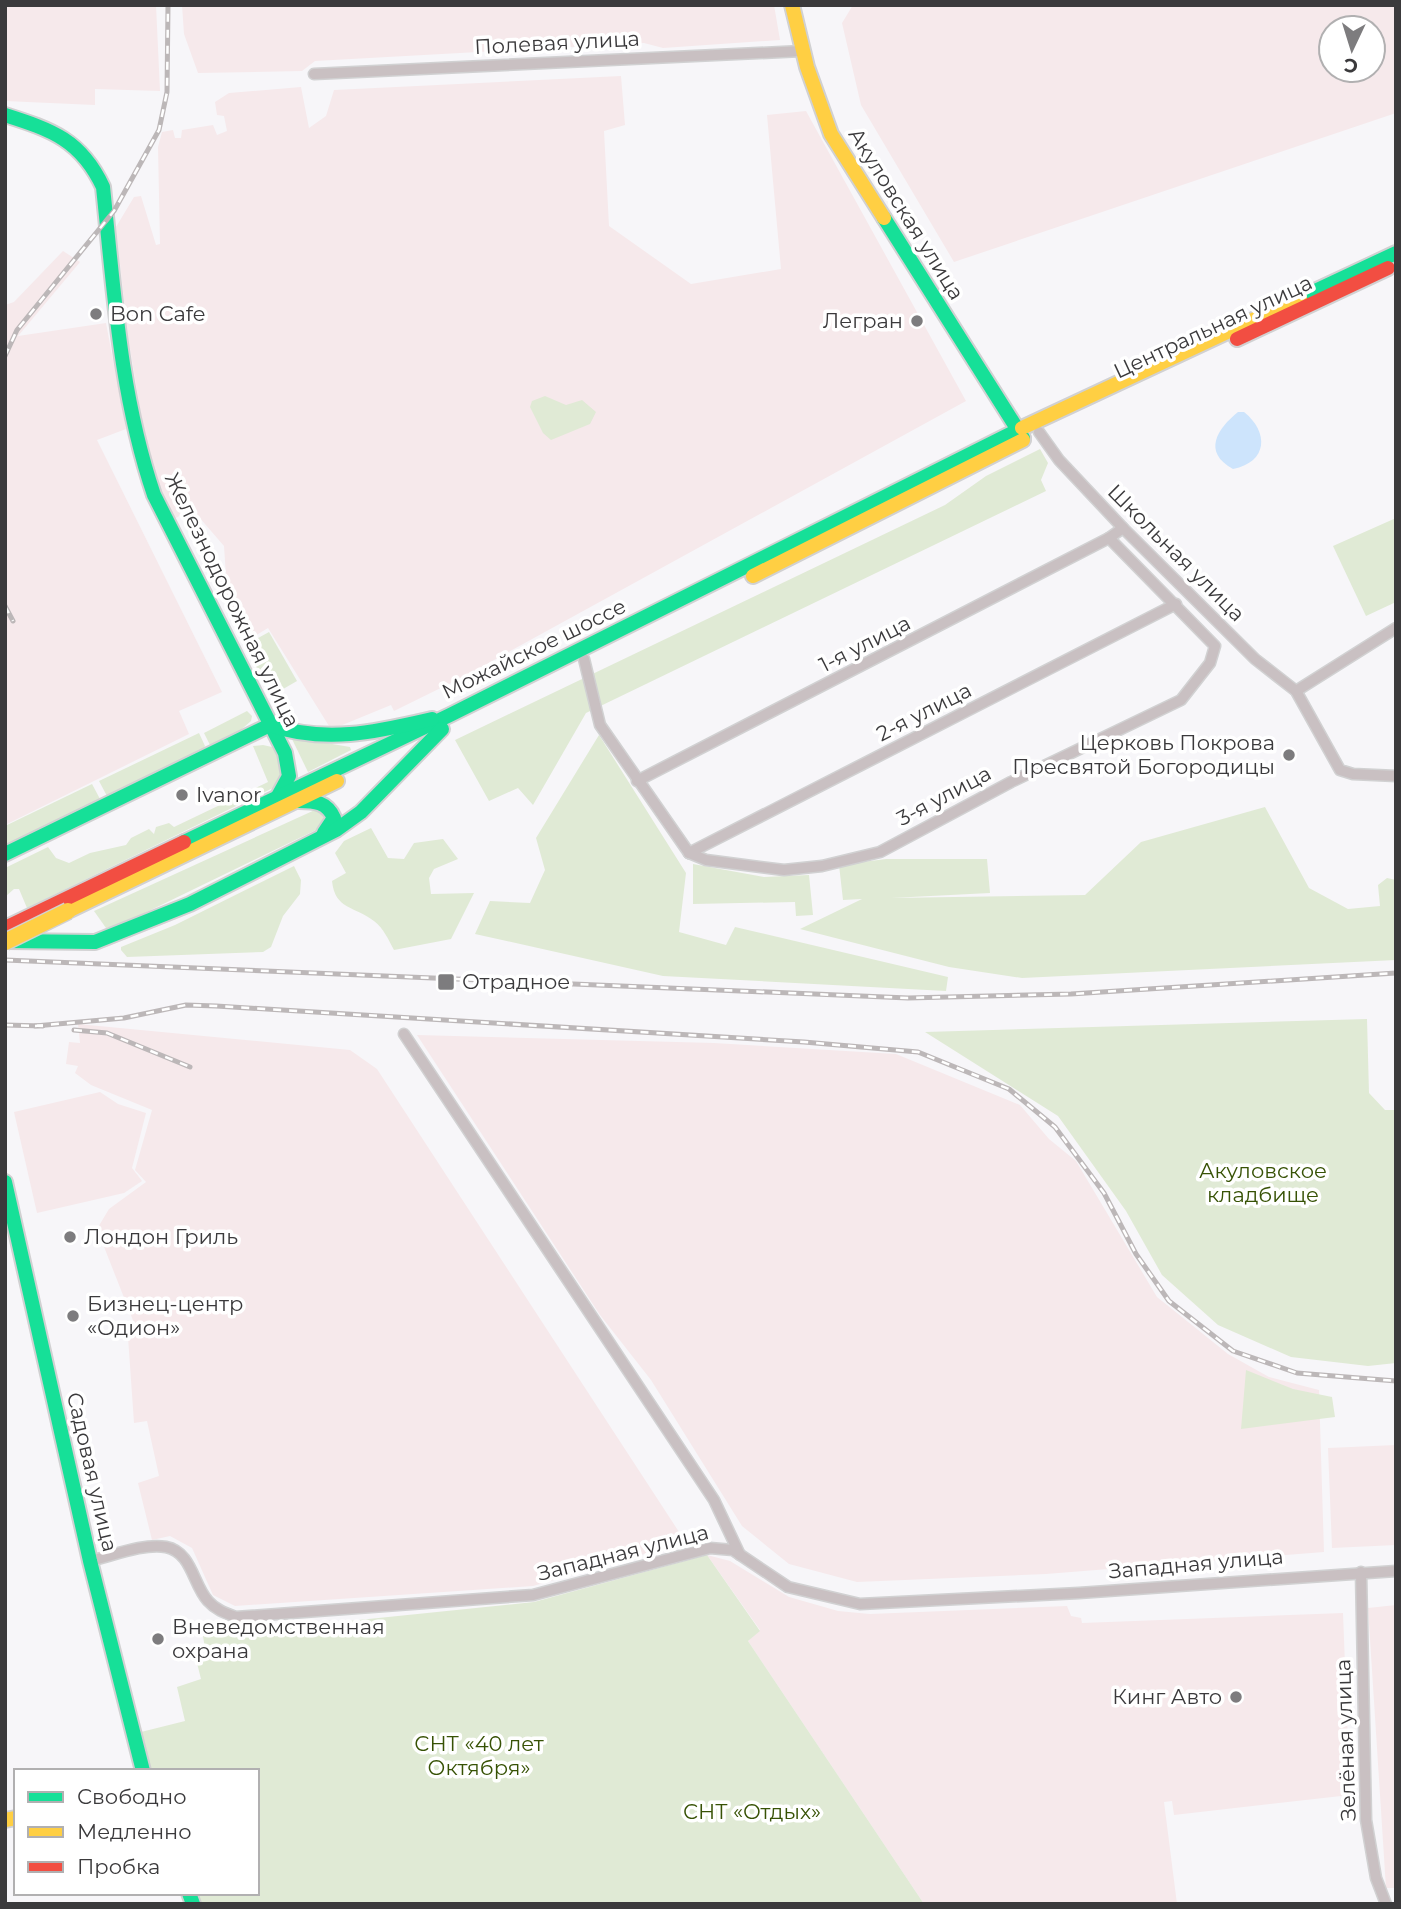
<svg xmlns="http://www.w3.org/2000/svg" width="1401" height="1909" font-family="Montserrat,sans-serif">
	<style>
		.industrial { fill: #f6e9eb; fill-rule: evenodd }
		.green { fill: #e0ead5 }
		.water { fill: #cde4fc }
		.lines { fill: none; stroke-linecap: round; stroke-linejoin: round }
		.street-casing { stroke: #d1d1d2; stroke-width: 13 }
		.fast-casing { stroke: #d1d1d2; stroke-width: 18 }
		.slow-casing { stroke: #d1d1d2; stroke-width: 18 }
		.jam-casing { stroke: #d1d1d2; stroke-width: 18 }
		.street { stroke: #c9c0c2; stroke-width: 10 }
		.fast { stroke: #16e098; stroke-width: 14 }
		.slow { stroke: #ffcf43; stroke-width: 14 }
		.jam { stroke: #f24e42; stroke-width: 14 }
		.rail-casing { stroke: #bcb7b8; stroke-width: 5 }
		.rail { stroke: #fff; stroke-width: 2.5; stroke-dasharray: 8; stroke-linecap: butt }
		.slow-bridge-casing { stroke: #d1d1d2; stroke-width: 19; stroke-linecap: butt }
		.slow-bridge { stroke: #ffcf43; stroke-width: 16 }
		.poi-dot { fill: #7d7c7e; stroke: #fff; stroke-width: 2.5 }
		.labels { text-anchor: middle; stroke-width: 7; stroke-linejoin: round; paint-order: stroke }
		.street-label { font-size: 21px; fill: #3b3a3c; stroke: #fff }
		.poi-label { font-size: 21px; fill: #3b3a3c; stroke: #fff; text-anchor: start }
		.park-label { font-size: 21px; fill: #375205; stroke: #fff }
	</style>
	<rect width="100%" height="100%" fill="#f7f6f9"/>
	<g class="industrial">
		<polygon points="5,5 156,5 160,91 95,89 95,105 5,101"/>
		<polygon points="182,5 774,5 780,40 663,48 644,43 315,61 302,71 198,73 184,34"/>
		<path d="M853 5H1396V113L954 262 861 105 842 23ZM1331 28H1373V70H1331Z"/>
		<polygon points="621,76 625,125 604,131 609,226 691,284 781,269 767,115 806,111 966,401 463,677 394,711 391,705 335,728 329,726 268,628 250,639 228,606 224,546 192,509 174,519 150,468 128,337 116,227 134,197 141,196 156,245 160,244 158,147 162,132 173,130 175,138 181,138 182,130 213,125 217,135 227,131 224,116 217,115 215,102 229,93 301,87 309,128 326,116 334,90"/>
		<polygon points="63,251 80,262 18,336 106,323 126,429 97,440 222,692 179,711 189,734 5,825 5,305 14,302"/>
		<polygon points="78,1024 350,1050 377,1069 681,1535 676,1545 533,1586 235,1606 213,1595 192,1548 170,1536 152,1540 138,1483 159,1476 147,1421 134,1423 128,1337 134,1323 97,1229 109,1209 146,1182 135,1170 152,1110 91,1085 75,1073 78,1066 66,1064 69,1042 80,1043"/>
		<polygon points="417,1035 714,1043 896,1054 1020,1105 1049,1139 1076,1161 1157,1297 1228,1354 1269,1377 1319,1390 1324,1552 1046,1574 857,1582 789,1564 742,1526 651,1380 600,1315"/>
		<polygon points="100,1092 118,1104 146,1113 132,1168 142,1181 124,1193 37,1213 14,1112"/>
		<polygon points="1396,1445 1396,1545 1332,1548 1328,1448"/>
		<polygon points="707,1555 730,1561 789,1597 838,1611 870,1614 1067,1606 1071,1616 1081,1618 1082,1623 1343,1613 1350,1795 1174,1815 1172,1801 1164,1802 1177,1904 924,1904 748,1641 760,1630"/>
		<polygon points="1396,1605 1396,1888 1386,1888 1368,1608"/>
	</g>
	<g class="green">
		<polygon points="545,396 566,405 582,400 596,412 590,424 551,440 543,433 530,407 532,401"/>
		<polygon points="1040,449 1048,463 1041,480 1046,491 586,713 533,805 518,788 489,801 455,740 945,505 986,476"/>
		<polygon points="1396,518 1396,602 1366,616 1333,546"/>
		<polygon points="269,632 297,681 271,696 245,645"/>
		<polygon points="247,711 252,716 251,721 236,734 210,745 204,733"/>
		<polygon points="199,733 205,746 203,749 107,796 99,781"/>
		<polygon points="599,735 686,873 679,932 726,945 735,927 948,977 946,991 663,976 475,934 490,901 530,903 545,870 536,838"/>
		<polygon points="291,737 350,747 351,750 308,772"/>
		<path d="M263 745 272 747C279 759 288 771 281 784L27 908 19 889H14L5 897V868L48 847 56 858 69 863 90 853 126 845 131 838 149 829 154 834 156 827 169 823 174 827 268 782 253 746Z"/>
		<polygon points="92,784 100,799 5,845 5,826"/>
		<polygon points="1265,807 1309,888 1348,909 1380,906 1378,885 1387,878 1396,880 1396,960 1022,978 949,967 800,929 862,899 843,900 839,865 886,859 987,859 990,893 891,898 1085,895 1141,842"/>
		<polygon points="317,809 324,815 325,822 320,828 122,924 106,928 94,911"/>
		<path d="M371 828 388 858 404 859 414 843 443 839 458 859 434 869 429 878 431 894 474 893 451 939 394 950C388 939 384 929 374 921 355 906 335 910 332 881L346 873 335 853 344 841Z"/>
		<polygon points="693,864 764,877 809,875 813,915 796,916 795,902 693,904"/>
		<polygon points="294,866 301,880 300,894 283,916 271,947 263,952 127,957 121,950 121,947 175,925"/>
		<polygon points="1367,1019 1369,1093 1385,1110 1396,1110 1396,1363 1368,1366 1291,1357 1218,1325 1162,1275 1126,1211 1058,1116 925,1032"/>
		<polygon points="1246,1370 1293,1389 1332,1397 1335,1417 1241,1429"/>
		<polygon points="707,1555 760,1631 748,1641 924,1904 199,1904 195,1893 257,1893 257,1771 148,1771 137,1733 185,1721 177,1687 201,1679 197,1663 206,1655 203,1636 534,1602"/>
	</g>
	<path class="water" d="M1238 412H1244C1269 432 1268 462 1233 469 1202 452 1217 429 1238 412Z"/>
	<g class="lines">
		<g class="street-casing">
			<g id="street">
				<polyline points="314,74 802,51"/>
				<polyline points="1039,432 1059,460 1123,528 1255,659 1296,691 1340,770 1353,774 1396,776"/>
				<polyline points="584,659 600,725 689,853"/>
				<polyline points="1296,691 1396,628"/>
				<polyline points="637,781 1109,538"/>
				<polyline points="689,853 706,860 784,870 822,866 880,852 1011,782 1181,700 1210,663 1215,646 1109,538 1123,528"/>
				<polyline points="689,853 1176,604"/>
				<polyline points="404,1034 714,1500 740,1555"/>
				<path d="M90 1561C112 1556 143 1543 166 1547 192 1552 193 1585 208 1601 216 1610 225 1613 236 1617L533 1595 710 1548 733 1550 788 1587 860 1604 1079 1593 1396 1571"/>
				<polyline points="1361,1572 1366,1820 1376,1878 1386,1904"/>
			</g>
		</g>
		<g class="fast-casing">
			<g id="fast">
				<path d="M5 115C52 130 81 140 103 187 114 291 120 395 154 495L285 753 289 776 278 796"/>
				<polyline points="884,218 1023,438"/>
				<polyline points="1300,298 1396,253"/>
				<path d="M299 801C315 801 327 802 334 818L324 833"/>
				<polyline points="184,842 450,715 1022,428"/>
				<path d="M5 854 270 725C326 744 376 732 432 719"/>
				<polyline points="7,941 95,942 190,904 336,830 361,812 442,729"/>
				<polyline points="5,1182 90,1561 143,1771"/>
				<polyline points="189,1893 193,1904"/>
			</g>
		</g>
		<g class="slow-casing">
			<g id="slow">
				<polyline points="792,5 807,67 831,134 884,218"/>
				<polyline points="1022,428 1300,298"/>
				<polyline points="753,576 1023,440"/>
				<polyline points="68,911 337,781"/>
				<polyline points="5,1820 16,1818"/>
			</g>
		</g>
		<g class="jam-casing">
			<g id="jam">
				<polyline points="1237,339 1388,268"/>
				<polyline points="5,928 184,842"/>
			</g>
		</g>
		<use href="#street" class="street"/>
		<use href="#fast" class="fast"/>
		<use href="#slow" class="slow"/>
		<use href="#jam" class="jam"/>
		<g class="rail-casing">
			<g id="rail">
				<polyline points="5,356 17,330 114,211 159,130 167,92 168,5"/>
				<polyline points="5,606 13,621"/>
				<polyline points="5,960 908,998 1071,994 1396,973"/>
				<polyline points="5,1025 43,1026"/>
				<polyline points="35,1026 124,1018 186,1005 216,1006 804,1042 918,1052 1009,1089 1055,1127 1104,1193 1136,1254 1169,1301 1233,1351 1297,1373 1396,1381"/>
				<polyline points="74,1030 107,1033 190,1067"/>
			</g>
		</g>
		<use href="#rail" class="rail"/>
		<g class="slow-bridge-casing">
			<polyline id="slow-bridge" points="5,942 68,911"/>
		</g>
		<use href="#slow-bridge" class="slow-bridge"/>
	</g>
	<g class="poi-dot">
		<circle cx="96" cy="314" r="7"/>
		<circle cx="917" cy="321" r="7"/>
		<circle cx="1289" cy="755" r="7"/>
		<circle cx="182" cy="795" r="7"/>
		<rect x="437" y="973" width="18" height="18" rx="3.5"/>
		<circle cx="70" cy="1237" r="7"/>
		<circle cx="73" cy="1316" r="7"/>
		<circle cx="158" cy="1639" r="7"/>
		<circle cx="1236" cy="1697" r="7"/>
	</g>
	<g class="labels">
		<g class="street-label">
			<text transform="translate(557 43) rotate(-3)" y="7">Полевая улица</text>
			<text transform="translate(906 214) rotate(58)" y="7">Акуловская улица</text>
			<text transform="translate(1213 327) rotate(-25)" y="7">Центральная улица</text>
			<text transform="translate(1176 553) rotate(45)" y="7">Школьная улица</text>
			<text transform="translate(232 600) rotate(64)" y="7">Железнодорожная улица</text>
			<text transform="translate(865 644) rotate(-27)" y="7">1-я улица</text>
			<text transform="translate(534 649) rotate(-26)" y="7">Можайское шоссе</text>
			<text transform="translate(924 712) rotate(-27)" y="7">2-я улица</text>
			<text transform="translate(944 796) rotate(-28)" y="7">3-я улица</text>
			<text transform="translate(92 1472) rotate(77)" y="7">Садовая улица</text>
			<text transform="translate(623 1553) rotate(-14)" y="7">Западная улица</text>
			<text transform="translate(1196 1564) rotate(-5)" y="7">Западная улица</text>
			<text transform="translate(1346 1740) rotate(-92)" y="7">Зелёная улица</text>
		</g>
		<g class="poi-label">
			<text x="110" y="321">Bon Cafe</text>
			<text x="903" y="328" text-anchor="end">Легран</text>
			<text x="1275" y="750" text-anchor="end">Церковь Покрова<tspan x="1275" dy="24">Пресвятой Богородицы</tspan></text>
			<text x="196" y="802">Ivanor</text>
			<text x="462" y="989">Отрадное</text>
			<text x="84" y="1244">Лондон Гриль</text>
			<text x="87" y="1311">Бизнец-центр<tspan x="87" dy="24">«Одион»</tspan></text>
			<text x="172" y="1634">Вневедомственная<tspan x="172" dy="24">охрана</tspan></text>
			<text x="1222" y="1704" text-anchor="end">Кинг Авто</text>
		</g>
		<g class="park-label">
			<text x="1263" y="1178">Акуловское<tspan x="1263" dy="24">кладбище</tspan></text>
			<text x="479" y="1751">СНТ «40 лет<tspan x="479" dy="24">Октября»</tspan></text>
			<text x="752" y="1819">СНТ «Отдых»</text>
		</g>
	</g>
	<rect width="1401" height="1909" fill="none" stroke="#3b3a3c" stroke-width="14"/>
	<rect x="14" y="1769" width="245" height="126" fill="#ffffff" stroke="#b1b0b1" stroke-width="2"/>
	<rect x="28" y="1792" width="35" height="10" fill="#16e098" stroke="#b1b0b1" stroke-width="2"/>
	<text x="77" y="1804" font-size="21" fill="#3b3a3c">Свободно</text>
	<rect x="28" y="1827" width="35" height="10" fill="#ffcf43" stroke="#b1b0b1" stroke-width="2"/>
	<text x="77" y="1839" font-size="21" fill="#3b3a3c">Медленно</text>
	<rect x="28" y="1862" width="35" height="10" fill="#f24e42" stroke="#b1b0b1" stroke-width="2"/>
	<text x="77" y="1874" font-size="21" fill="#3b3a3c">Пробка</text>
	<g transform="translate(1352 49) rotate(184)"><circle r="33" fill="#ffffff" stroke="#b1b0b1" stroke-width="2"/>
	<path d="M0-5L12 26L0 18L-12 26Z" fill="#7d7c7e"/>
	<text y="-10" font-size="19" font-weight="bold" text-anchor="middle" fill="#3b3a3c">С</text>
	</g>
</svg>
